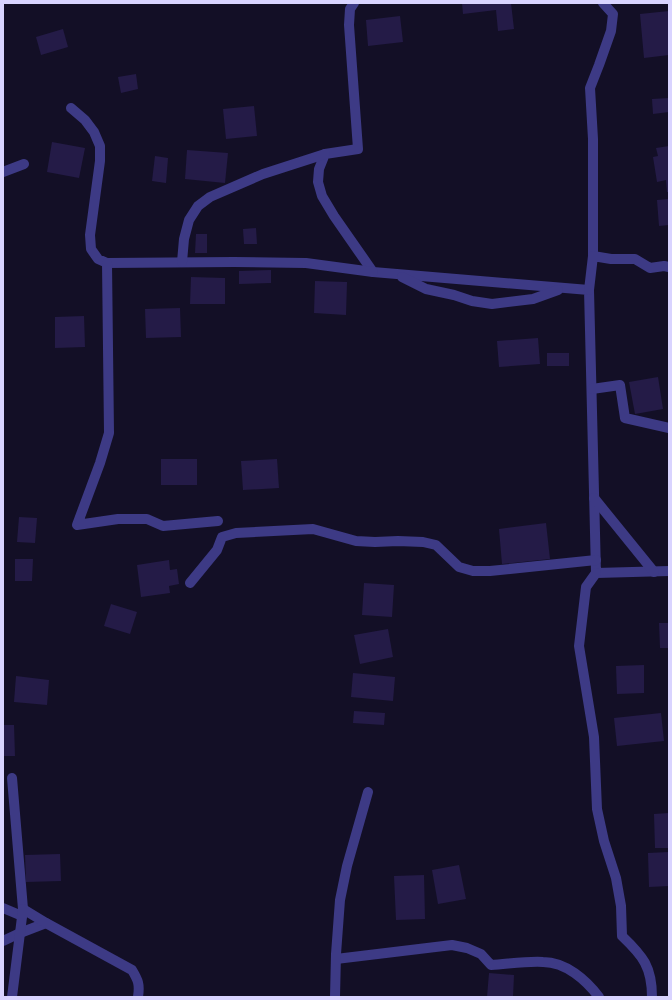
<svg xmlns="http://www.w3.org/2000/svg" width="672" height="1000" font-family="Rubik,sans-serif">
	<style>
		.building { fill: #241b47 }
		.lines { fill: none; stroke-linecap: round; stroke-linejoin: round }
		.minor { stroke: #3d3a85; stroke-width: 10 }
	</style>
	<rect width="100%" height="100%" fill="#130f26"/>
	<g class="building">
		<polygon points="462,3 511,3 514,29 498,31 496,10 463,14"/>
		<polygon points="669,11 669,55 644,58 640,14"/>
		<polygon points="400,16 403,42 368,46 366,20"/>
		<polygon points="63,29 68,47 41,55 36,37"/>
		<polygon points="136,74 138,89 121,93 118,77"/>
		<polygon points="669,98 669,112 653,114 652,99"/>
		<polygon points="254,106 257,136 226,139 223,109"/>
		<polygon points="52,142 85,148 79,178 47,172"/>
		<polygon points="669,146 669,192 667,192 666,180 657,182 653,157 658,156 656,148"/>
		<polygon points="187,150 228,153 225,183 185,179"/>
		<polygon points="155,156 168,158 166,183 152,181"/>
		<polygon points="669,199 669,225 659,226 657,200"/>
		<polygon points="256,228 257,244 244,244 243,229"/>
		<polygon points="196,234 207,234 207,253 195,253"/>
		<polygon points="271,270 271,283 239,284 239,271"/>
		<polygon points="191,277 225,278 225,304 190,304"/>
		<polygon points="315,281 347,282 346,315 314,313"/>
		<polygon points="180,308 181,337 146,338 145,309"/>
		<polygon points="84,316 85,347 55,348 55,317"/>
		<polygon points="538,338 540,364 499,367 497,341"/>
		<rect x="547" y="353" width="22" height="13"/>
		<polygon points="658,377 663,409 635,414 629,382"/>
		<rect x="161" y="459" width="36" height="26"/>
		<polygon points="277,459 279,488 243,490 241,461"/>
		<polygon points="19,517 37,518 35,543 17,542"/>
		<polygon points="546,523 550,559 502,564 499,529"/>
		<polygon points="15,559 33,559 32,581 15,581"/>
		<polygon points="169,560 170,570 177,569 179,584 169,586 170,593 141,597 137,565"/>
		<polygon points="364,583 394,585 392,617 362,615"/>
		<polygon points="111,604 137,612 130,634 104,626"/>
		<polygon points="659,623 669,623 669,648 660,648"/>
		<polygon points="388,629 393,657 360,664 354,635"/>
		<polygon points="644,665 644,693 617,694 616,666"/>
		<polygon points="353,673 395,677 393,701 351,697"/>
		<polygon points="16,676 49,680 47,705 14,702"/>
		<polygon points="354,711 385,713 384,725 353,723"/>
		<polygon points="661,713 664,741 617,746 614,718"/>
		<polygon points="3,725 14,725 15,756 3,756"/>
		<polygon points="669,813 669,848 655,848 654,814"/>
		<polygon points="669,852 669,886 649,887 648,853"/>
		<polygon points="60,854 61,881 26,882 25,855"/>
		<polygon points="459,865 466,899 438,904 432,870"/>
		<polygon points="424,875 425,919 396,920 394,876"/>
		<polygon points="489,973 514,975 513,997 487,997"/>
	</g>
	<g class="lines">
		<g class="minor">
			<polyline points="354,3 350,9 349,25 358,149 325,154 319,169 318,182 322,196 334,216 373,272 589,290 596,573 669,571"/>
			<polyline points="71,108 85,120 94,132 100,146 100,161 90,235 91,249 98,259 107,263 234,262 306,263 373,272"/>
			<polyline points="3,172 24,164"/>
			<polyline points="593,256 593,139 590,88 599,65 611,31 613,14 603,3"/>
			<polyline points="182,262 184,239 189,220 198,206 210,197 263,174 325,154"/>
			<polyline points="107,263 109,433 100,463 77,525 118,519 147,519 163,526 218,521"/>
			<polyline points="402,277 426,289 454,295 472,301 492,304 533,299 558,290"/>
			<polyline points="589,290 593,256 611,259 635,259 650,268 664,266 669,267"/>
			<polyline points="592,389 620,385 625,418 669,428"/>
			<polyline points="594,498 654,572"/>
			<path d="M596 573 586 587 579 646 594 737 597 809 604 841 616 878 621 906 622 936C643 956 652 967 652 997"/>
			<polyline points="190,583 217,550 222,537 236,533 313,529 356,541 375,542 398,541 423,542 436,545 459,567 473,571 490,571 596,560"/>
			<polyline points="12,778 23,909"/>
			<polyline points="3,908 22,916"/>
			<polyline points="3,941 20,933 46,923"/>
			<path d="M336 959 452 945 467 948 481 954 491 965C508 964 527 961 543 962 566 962 586 980 599 997"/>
			<path d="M12 997 23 909 46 923 132 970C138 980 140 984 138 997"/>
			<polyline points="335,997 336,954 340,900 347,866 368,792"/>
		</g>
	</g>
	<rect width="672" height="1000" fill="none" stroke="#d9d4ff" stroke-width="8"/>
</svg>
